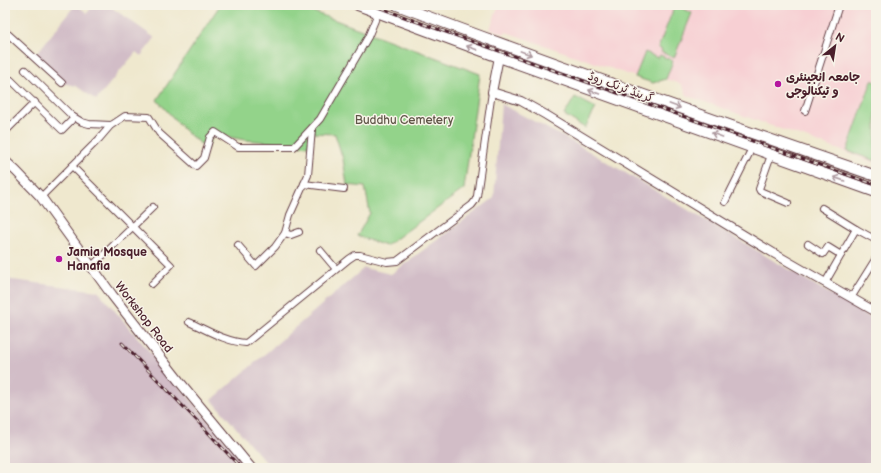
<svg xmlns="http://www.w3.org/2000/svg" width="881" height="473" font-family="'Balsamiq Sans','Playpen Sans Arabic',sans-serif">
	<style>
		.built { fill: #f7cfd3 }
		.industrial { fill: #d2bdc7 }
		.green { fill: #93d38a; stroke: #6e795a }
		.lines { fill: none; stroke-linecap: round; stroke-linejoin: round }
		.minor-casing { stroke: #633d43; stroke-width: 8 }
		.tertiary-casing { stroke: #633d43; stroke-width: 10 }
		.secondary-casing { stroke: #633d43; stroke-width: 11 }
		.primary-casing { stroke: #633d43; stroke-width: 12 }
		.minor { stroke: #fff; stroke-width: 6 }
		.tertiary { stroke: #fff; stroke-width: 8 }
		.secondary { stroke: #fff; stroke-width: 9 }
		.primary { stroke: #fff; stroke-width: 10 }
		.rail-casing { stroke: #4a1f2b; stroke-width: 3 }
		.rail { stroke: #f7f3e8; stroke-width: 1.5; stroke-dasharray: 4.5; stroke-linecap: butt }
		.oneway { stroke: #ae9aa0 }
		.poi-dot { fill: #b5179e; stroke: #f7f3e8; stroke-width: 1.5 }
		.labels { text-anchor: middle; stroke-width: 3; stroke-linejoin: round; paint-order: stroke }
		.poi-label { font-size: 12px; font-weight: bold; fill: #4a1f2b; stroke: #f7f3e8; text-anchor: start }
		.street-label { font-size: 12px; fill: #4a1f2b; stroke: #f7f3e8 }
		.park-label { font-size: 12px; fill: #605548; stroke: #f7f3e8 }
	</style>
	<rect width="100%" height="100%" fill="#f7f3e8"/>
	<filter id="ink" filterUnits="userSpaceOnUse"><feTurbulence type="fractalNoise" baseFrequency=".025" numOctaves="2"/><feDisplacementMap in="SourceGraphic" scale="8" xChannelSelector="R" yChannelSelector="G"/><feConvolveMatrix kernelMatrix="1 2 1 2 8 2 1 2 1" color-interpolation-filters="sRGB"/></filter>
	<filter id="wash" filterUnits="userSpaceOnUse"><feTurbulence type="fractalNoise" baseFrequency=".012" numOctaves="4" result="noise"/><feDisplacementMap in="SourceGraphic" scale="16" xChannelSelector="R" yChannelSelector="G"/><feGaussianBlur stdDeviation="0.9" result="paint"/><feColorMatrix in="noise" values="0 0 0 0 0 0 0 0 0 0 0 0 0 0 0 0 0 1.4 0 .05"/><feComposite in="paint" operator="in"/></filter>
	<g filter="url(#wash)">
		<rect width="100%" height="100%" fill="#efe8ce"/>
		<polygon class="built" points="499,5 876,5 876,163 688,96 681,84 665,79 653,83 506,32 505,34 490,29"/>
		<g class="industrial">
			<polygon points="75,5 77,5 87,13 93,6 98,5 108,5 155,38 141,56 136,52 96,100 76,86 62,83 34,57"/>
			<polygon points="501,104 573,142 876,321 876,468 271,468 212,400 364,268 391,274 494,198"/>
			<polygon points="5,279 98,291 249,468 5,468"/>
		</g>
		<g class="green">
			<polygon points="220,5 295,5 480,74 464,189 386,246 357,236 370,213 365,187 347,185 343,159 335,134 311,133 309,146 245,140 213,134 207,149 186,132 157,100"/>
			<polygon points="675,5 678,5 678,6 692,13 674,58 661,52 662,50 658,48"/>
			<polygon points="645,52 658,58 660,55 673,61 666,79 653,83 635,77"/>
			<polygon points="872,80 876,82 876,161 847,151"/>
			<polygon points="575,97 596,108 585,128 564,115"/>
		</g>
	</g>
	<g filter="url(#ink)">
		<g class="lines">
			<g class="minor-casing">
				<g id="minor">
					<polyline points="5,32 8,34 62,83"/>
					<polyline points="25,70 72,116 82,122 89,124 111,125"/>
					<polyline points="11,80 62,130 71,121"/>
					<polyline points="805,111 839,5"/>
					<polyline points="5,132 35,102"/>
					<polyline points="771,155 759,189 760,191 788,203"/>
					<polyline points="72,166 171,265 152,284"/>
					<polyline points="304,184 344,189"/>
					<polyline points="41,197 99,139 111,125 113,124 125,116 149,117 159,133 196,166 204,158 210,137 215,132 238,147 294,147 320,119 368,37 378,13"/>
					<polyline points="725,202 752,148"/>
					<polyline points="822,208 856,229"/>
					<polyline points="285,233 291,235 299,232"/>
					<polyline points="808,244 823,254 828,247 841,255"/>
					<polyline points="238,245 256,266 275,247 285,233 290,215 308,175 312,129"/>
					<polyline points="320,250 336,269"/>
					<polyline points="92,266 153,207"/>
					<polyline points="825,283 856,229 876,240"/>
					<polyline points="851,298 876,258"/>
					<path d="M189 322C207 330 226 342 246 343L349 259 355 255H360L387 262 397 261 472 205 475 201 477 196 492 92"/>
				</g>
			</g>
			<g class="tertiary-casing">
				<polyline id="tertiary" points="499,57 492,92 521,101 546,115 775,254 876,312"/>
			</g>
			<g class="secondary-casing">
				<polyline id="secondary" points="5,161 16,171 41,197 112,295 179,381 251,468"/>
			</g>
			<g class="primary-casing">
				<g id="primary">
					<polyline points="358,5 499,57 876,192"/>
					<path d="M397 5C556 65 716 121 876 176"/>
				</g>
			</g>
			<use href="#minor" class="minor"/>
			<use href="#tertiary" class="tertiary"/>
			<use href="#secondary" class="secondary"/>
			<use href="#primary" class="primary"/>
			<g class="rail-casing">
				<g id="rail">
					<polyline points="373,5 415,21 876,185"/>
					<polyline points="122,343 203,427 241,468"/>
				</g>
			</g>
			<use href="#rail" class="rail"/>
		</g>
		<defs><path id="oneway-shaft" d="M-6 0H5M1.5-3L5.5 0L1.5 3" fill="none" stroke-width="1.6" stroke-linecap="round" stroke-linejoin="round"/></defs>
		<g class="oneway">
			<use href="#oneway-shaft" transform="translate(472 48) rotate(-160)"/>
			<use href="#oneway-shaft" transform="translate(526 53) rotate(20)"/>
			<use href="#oneway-shaft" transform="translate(594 92) rotate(-160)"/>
			<use href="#oneway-shaft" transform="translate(675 106) rotate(20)"/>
			<use href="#oneway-shaft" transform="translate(717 135) rotate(-160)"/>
			<use href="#oneway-shaft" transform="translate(839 179) rotate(-161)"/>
		</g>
	</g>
	<g class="poi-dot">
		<circle cx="778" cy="84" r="4"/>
		<circle cx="59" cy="259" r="4"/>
	</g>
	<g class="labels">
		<g class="poi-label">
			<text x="786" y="81">جامعہ انجینئری<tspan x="786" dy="14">و ٹیکنالوجی</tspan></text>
			<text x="67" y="256">Jamia Mosque<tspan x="67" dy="14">Hanafia</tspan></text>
		</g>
		<g class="street-label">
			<text transform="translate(621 87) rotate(20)" y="4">گرینڈ ٹرنک روڈ</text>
			<text transform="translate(144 317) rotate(52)" y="4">Workshop Road</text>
		</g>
		<g class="park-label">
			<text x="404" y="124">Buddhu Cemetery</text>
		</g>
	</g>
	<rect width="881" height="473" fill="none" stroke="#f7f3e8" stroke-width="20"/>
	<g transform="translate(835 46) rotate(30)" stroke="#f7f3e8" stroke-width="3" paint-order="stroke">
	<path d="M0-3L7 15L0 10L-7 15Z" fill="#4a1f2b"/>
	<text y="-6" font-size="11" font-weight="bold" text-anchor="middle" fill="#4a1f2b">N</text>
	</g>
</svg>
